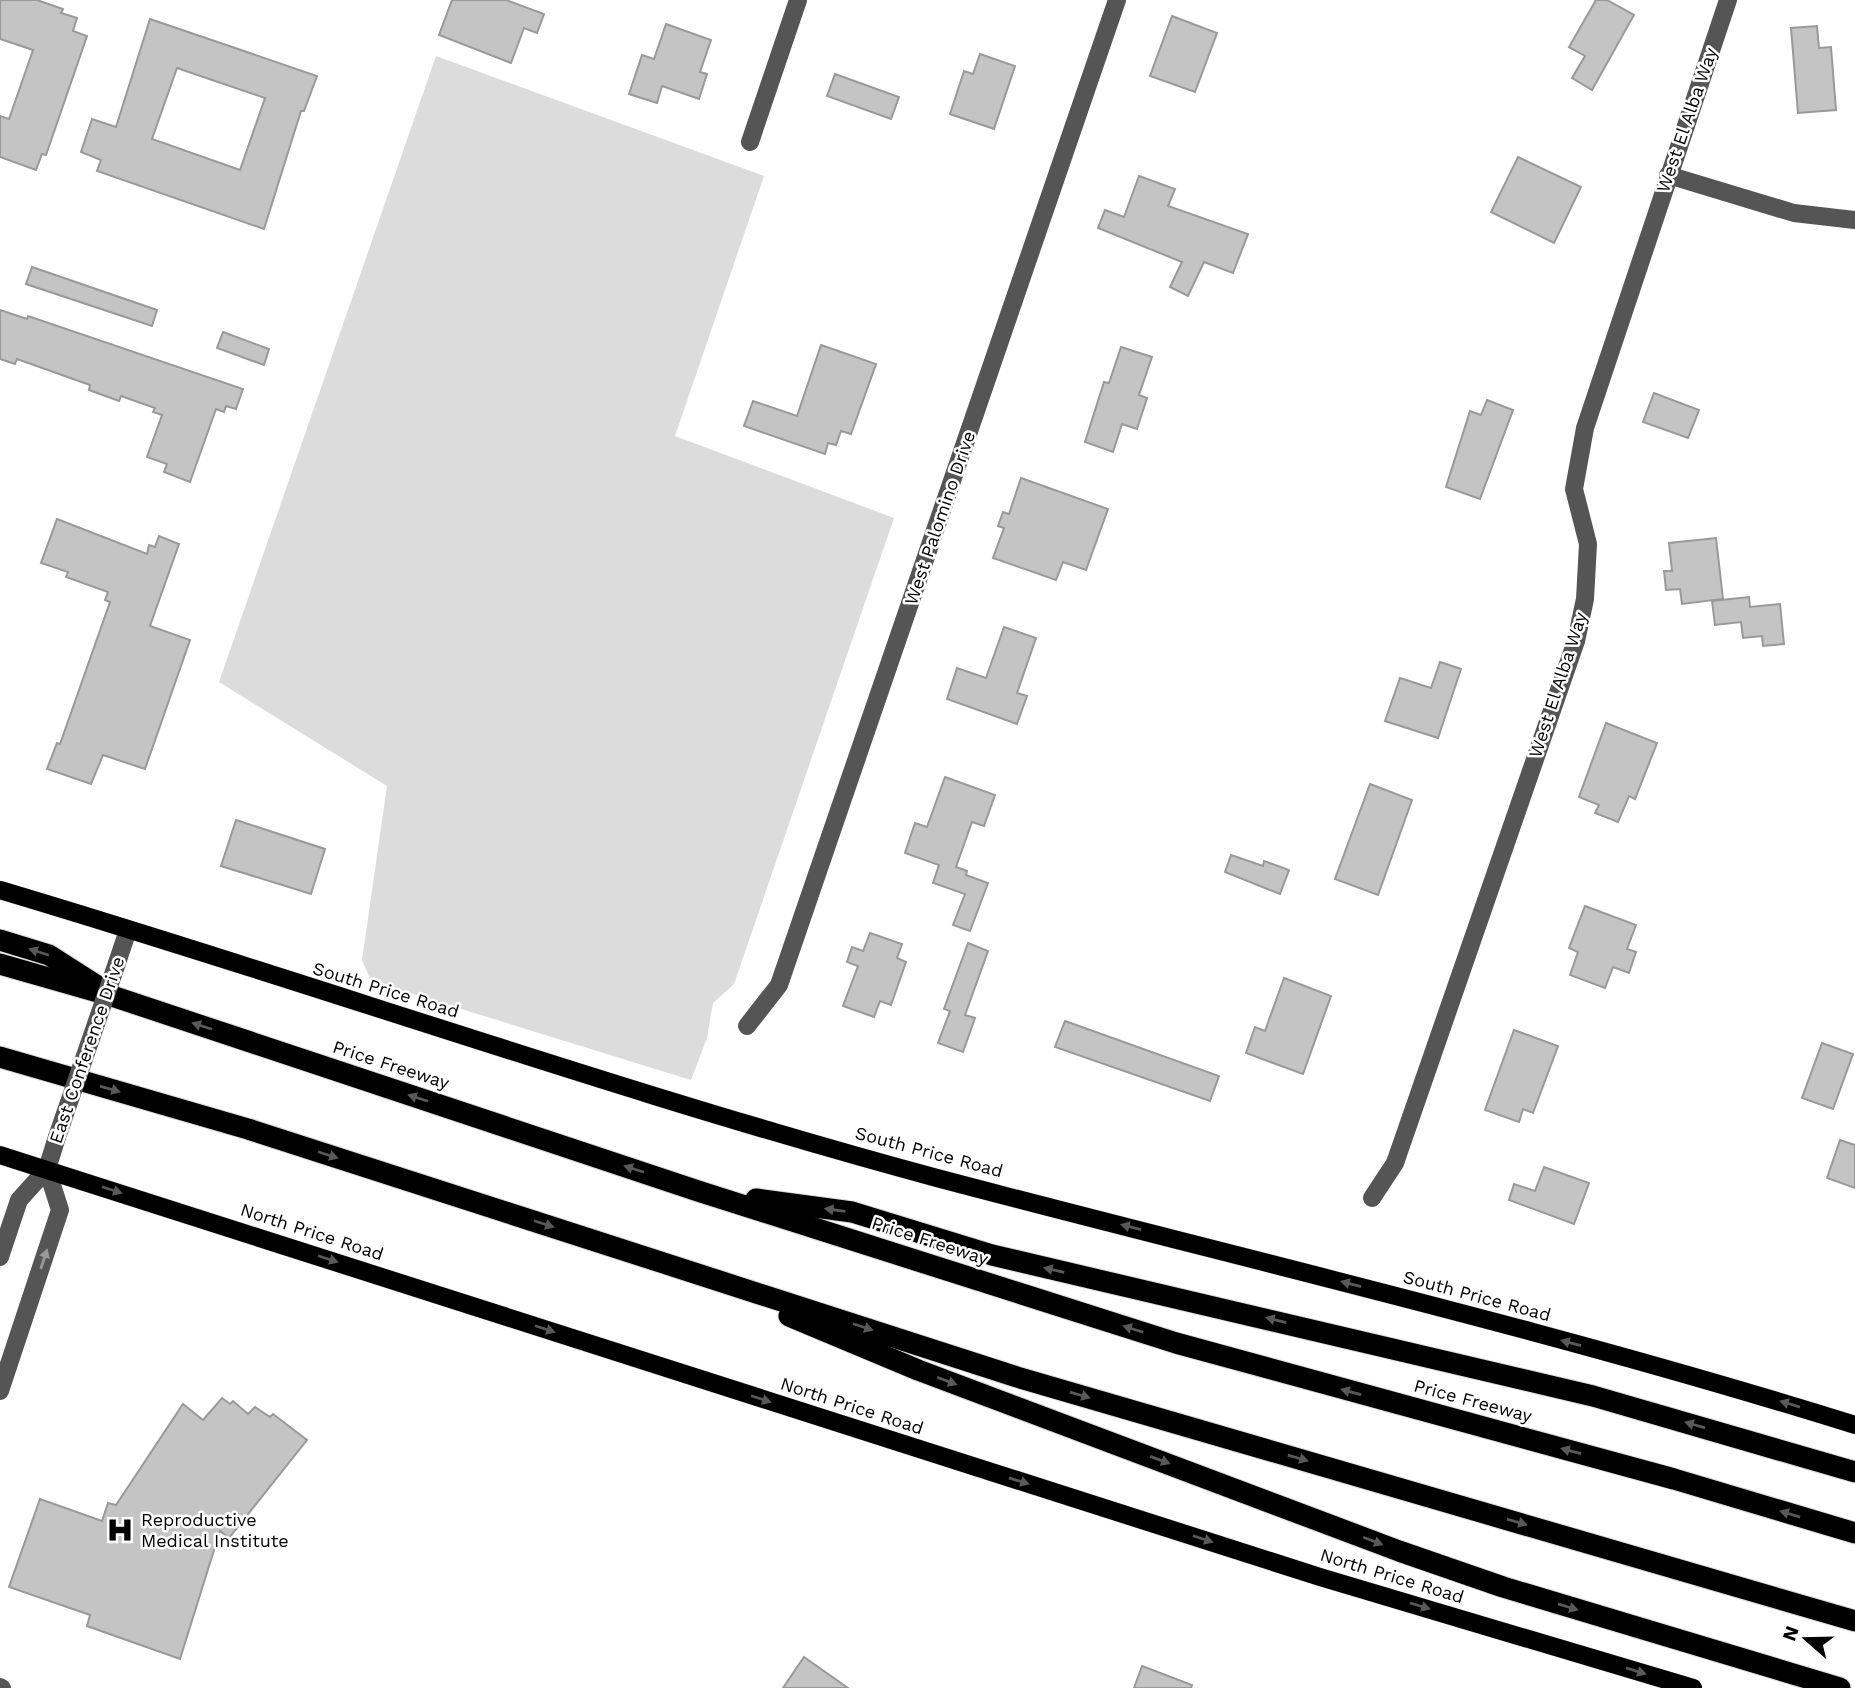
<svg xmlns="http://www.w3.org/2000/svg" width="1855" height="1688" font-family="'Work Sans',sans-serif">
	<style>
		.green { fill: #dcdcdc }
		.building { fill: #c4c4c4; stroke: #999; stroke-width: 2; fill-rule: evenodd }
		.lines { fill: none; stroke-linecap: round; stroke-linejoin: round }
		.major-casing { stroke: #dbdbdb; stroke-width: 19 }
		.highway-casing { stroke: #dbdbdb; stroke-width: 23 }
		.minor { stroke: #555; stroke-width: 18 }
		.major { stroke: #000; stroke-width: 18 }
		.highway { stroke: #000; stroke-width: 21 }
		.minor-bridge { stroke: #555; stroke-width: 18 }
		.oneway { fill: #595959 }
		.oneway2 { fill: #999 }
		.labels { text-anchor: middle; stroke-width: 5; stroke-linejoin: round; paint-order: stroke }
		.street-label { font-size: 18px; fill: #000; stroke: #fff }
		.poi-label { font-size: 18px; fill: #000; stroke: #fff; text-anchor: start }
	</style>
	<rect width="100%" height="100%" fill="#fff"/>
	<polygon class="green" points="436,56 764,176 675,436 894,518 734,984 713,1003 707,1038 691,1080 371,981 362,960 387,786 219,682"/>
	<g class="building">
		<polygon points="0,0 37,0 63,9 61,13 77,18 73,31 87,36 46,155 42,154 36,170 0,157 0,116 9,119 33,50 0,39"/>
		<polygon points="452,0 506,0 544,14 537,33 524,28 511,63 439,35"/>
		<polygon points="1596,0 1607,0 1634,15 1592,90 1572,78 1585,56 1569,47"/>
		<polygon points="1172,16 1217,33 1195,92 1150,76"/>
		<path d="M150 19 317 76 304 111H301L264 229 97 171 101 160 81 152 92 119 116 127ZM177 68 265 98 240 170 152 139Z"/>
		<polygon points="666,24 711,40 700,72 707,74 699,99 662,86 657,103 629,94 642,55 654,59"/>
		<polygon points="1817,26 1819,48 1831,47 1836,110 1798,113 1791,28"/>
		<polygon points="980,54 1015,66 994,129 950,114 964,71 973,74"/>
		<polygon points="835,74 899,97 891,119 827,96"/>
		<polygon points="1518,157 1581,187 1554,243 1491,212"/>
		<polygon points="1139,176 1175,189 1168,206 1248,234 1233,273 1204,262 1188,296 1170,287 1182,262 1098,228 1105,210 1124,217"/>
		<polygon points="32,267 157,310 152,326 26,284"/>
		<polygon points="0,310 27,319 28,316 243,389 236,409 226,406 224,412 216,409 190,482 164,472 167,464 147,457 162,415 153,412 155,408 121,396 119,401 89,390 90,385 17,359 15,364 0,359"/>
		<polygon points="223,332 269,349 264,365 217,348"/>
		<polygon points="821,345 876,364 851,434 841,431 836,445 828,443 825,454 744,426 753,401 797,416"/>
		<polygon points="1121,347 1152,357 1139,395 1147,398 1137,429 1122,424 1113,452 1085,442 1104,382 1109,383"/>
		<polygon points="1654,393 1699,410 1688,438 1643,422"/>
		<polygon points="1487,400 1513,410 1480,499 1446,487 1470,411 1481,415"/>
		<polygon points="1021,478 1108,509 1086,570 1063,562 1056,580 993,558 1004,528 998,526 1003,512 1009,514"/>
		<polygon points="57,519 147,554 149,545 155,547 159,536 179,544 150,626 190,640 145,769 103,755 91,784 47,769 57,743 60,744 110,602 105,600 108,592 66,577 68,572 41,563"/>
		<polygon points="1716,538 1723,599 1682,604 1680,589 1666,590 1664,571 1672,571 1669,543"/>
		<polygon points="1749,597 1750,607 1780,604 1784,644 1763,646 1762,636 1743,638 1741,622 1715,625 1712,601"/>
		<polygon points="1004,627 1036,638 1017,693 1027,696 1017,724 947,699 957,668 986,678"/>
		<polygon points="1440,662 1461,669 1438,738 1385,721 1400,678 1431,688"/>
		<polygon points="1606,723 1657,743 1635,799 1629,796 1618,822 1595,813 1599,805 1579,797"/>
		<polygon points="945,777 995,795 984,826 972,822 956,867 967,871 966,875 988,883 970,931 953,925 965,894 933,883 939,865 905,853 915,823 927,827"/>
		<polygon points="1370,784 1412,800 1378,895 1335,879"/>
		<polygon points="236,820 325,849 311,894 221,866"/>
		<polygon points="1231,855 1263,866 1264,861 1289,870 1280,894 1225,872"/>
		<polygon points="1585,906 1636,925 1627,949 1636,952 1629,973 1613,967 1605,988 1570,975 1578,952 1569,948"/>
		<polygon points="870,933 902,944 897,958 906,962 891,1005 880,1001 874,1017 843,1006 858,966 847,962 852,947 863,951"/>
		<polygon points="968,943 988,951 965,1015 975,1018 963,1052 938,1043 950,1011 944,1009"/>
		<polygon points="1284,978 1331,996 1303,1074 1246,1053 1255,1027 1265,1031"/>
		<polygon points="1065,1021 1219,1076 1210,1101 1055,1047"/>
		<polygon points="1514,1030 1558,1046 1533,1113 1523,1109 1519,1122 1485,1110"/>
		<polygon points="1822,1043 1853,1054 1833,1109 1802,1098"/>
		<polygon points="1840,1140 1855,1145 1855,1188 1827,1178"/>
		<polygon points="1544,1167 1589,1183 1574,1224 1509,1200 1514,1184 1535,1191"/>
		<polygon points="222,1398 230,1404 233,1401 248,1414 255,1407 270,1417 273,1414 307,1440 229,1538 220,1531 180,1659 87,1626 90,1615 9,1587 40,1499 102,1521 108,1503 116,1505 183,1404 203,1420"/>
		<polygon points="804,1657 848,1688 783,1688"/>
		<polygon points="1142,1666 1192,1685 1191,1688 1134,1688"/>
	</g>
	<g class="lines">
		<g class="major-casing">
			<g id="major">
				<path d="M0 890C313 983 621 1093 937 1178 1243 1259 1552 1330 1855 1425"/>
				<polyline points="0,1155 1320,1577 1693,1688"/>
			</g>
		</g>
		<g class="highway-casing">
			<g id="highway">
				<polyline points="0,940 49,955 96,985"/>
				<polyline points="0,964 115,997 698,1191 1176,1343 1674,1479 1855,1533"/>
				<polyline points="0,1057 248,1129 1017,1377 1855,1621"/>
				<polyline points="756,1199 852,1212 992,1255 1593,1396 1855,1472"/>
				<polyline points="789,1316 918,1370 1399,1551 1503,1587 1840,1688"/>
			</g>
		</g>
		<g class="minor">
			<polyline points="750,142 798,0"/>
			<polyline points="1668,175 1794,213 1855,220"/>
			<polyline points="117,963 128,930"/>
			<polyline points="747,1026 779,985 1117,0"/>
			<polyline points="1372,1198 1395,1163 1576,641 1585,599 1588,544 1574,489 1585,428 1728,0"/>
			<polyline points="0,1257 19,1200 47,1169 57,1137"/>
			<polyline points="0,1391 60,1210 47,1169"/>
			<polyline points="0,1687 2,1688"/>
		</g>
		<use href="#major" class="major"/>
		<use href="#highway" class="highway"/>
		<polyline class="minor-bridge" points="57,1137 117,963"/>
	</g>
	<defs><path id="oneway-solid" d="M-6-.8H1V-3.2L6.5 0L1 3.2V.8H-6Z" transform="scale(1.75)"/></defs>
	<g class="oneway">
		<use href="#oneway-solid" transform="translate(39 952) rotate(-162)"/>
		<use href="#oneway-solid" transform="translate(202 1026) rotate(-162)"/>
		<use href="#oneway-solid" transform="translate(110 1089) rotate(16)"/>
		<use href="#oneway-solid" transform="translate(418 1098) rotate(-162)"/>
		<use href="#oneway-solid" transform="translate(328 1155) rotate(18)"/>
		<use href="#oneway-solid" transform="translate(634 1169) rotate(-162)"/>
		<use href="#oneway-solid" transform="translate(112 1190) rotate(18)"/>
		<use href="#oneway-solid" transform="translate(835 1210) rotate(-172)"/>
		<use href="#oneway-solid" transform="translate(544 1224) rotate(18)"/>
		<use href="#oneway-solid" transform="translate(1131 1227) rotate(-166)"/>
		<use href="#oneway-solid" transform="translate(328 1259) rotate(18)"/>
		<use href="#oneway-solid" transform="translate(1054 1270) rotate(-167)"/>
		<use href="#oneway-solid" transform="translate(1351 1284) rotate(-165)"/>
		<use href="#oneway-solid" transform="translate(1276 1320) rotate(-166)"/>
		<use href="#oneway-solid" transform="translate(863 1327) rotate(18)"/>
		<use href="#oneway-solid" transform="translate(545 1329) rotate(18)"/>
		<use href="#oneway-solid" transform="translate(1133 1329) rotate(-162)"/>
		<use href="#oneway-solid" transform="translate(1571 1343) rotate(-165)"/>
		<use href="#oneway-solid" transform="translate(947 1381) rotate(21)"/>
		<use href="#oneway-solid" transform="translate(1351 1392) rotate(-165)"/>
		<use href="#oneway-solid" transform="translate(1080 1395) rotate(16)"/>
		<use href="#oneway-solid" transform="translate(761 1399) rotate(18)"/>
		<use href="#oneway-solid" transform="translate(1790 1404) rotate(-163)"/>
		<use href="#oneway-solid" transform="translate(1695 1425) rotate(-164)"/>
		<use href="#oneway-solid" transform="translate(1571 1451) rotate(-165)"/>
		<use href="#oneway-solid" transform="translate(1298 1458) rotate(16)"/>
		<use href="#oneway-solid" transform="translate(1160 1460) rotate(20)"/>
		<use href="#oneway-solid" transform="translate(1019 1481) rotate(17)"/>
		<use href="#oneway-solid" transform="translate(1790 1514) rotate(-163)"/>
		<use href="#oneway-solid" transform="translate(1517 1522) rotate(16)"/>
		<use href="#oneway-solid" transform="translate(1203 1539) rotate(18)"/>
		<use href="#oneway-solid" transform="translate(1373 1541) rotate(21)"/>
		<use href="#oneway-solid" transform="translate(1420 1606) rotate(17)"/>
		<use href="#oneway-solid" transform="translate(1568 1607) rotate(17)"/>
		<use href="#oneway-solid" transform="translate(1636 1671) rotate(17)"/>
	</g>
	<use class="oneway2" href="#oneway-solid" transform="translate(44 1259) rotate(-72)"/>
	<defs>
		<g id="hospital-bare" transform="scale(2.1)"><path d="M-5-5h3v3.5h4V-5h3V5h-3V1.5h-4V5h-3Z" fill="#000" stroke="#fff" stroke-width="2.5" paint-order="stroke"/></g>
	</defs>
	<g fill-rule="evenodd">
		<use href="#hospital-bare" x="120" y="1530"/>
	</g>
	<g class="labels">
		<g class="street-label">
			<text transform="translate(1687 120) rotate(-71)" y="6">West El Alba Way</text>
			<text transform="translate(940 518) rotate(-71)" y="6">West Palomino Drive</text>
			<text transform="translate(1558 685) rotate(-72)" y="6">West El Alba Way</text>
			<text transform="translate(386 990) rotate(17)" y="6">South Price Road</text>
			<text transform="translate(87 1050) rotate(-71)" y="6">East Conference Drive</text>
			<text transform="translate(391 1065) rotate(18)" y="6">Price Freeway</text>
			<text transform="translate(929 1152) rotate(15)" y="6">South Price Road</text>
			<text transform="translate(312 1232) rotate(18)" y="6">North Price Road</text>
			<text transform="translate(930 1241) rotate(18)" y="6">Price Freeway</text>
			<text transform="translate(1477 1296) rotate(15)" y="6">South Price Road</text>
			<text transform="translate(1473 1401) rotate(15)" y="6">Price Freeway</text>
			<text transform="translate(852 1406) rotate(18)" y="6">North Price Road</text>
			<text transform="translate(1392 1576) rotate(17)" y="6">North Price Road</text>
		</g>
		<g class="poi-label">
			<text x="141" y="1526">Reproductive<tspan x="141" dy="21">Medical Institute</tspan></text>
		</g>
	</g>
	<g transform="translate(1806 1639) rotate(290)" stroke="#ffffff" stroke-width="5" paint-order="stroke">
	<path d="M0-5L12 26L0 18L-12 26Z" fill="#000000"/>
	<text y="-10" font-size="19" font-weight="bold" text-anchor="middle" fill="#000000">N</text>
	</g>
</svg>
